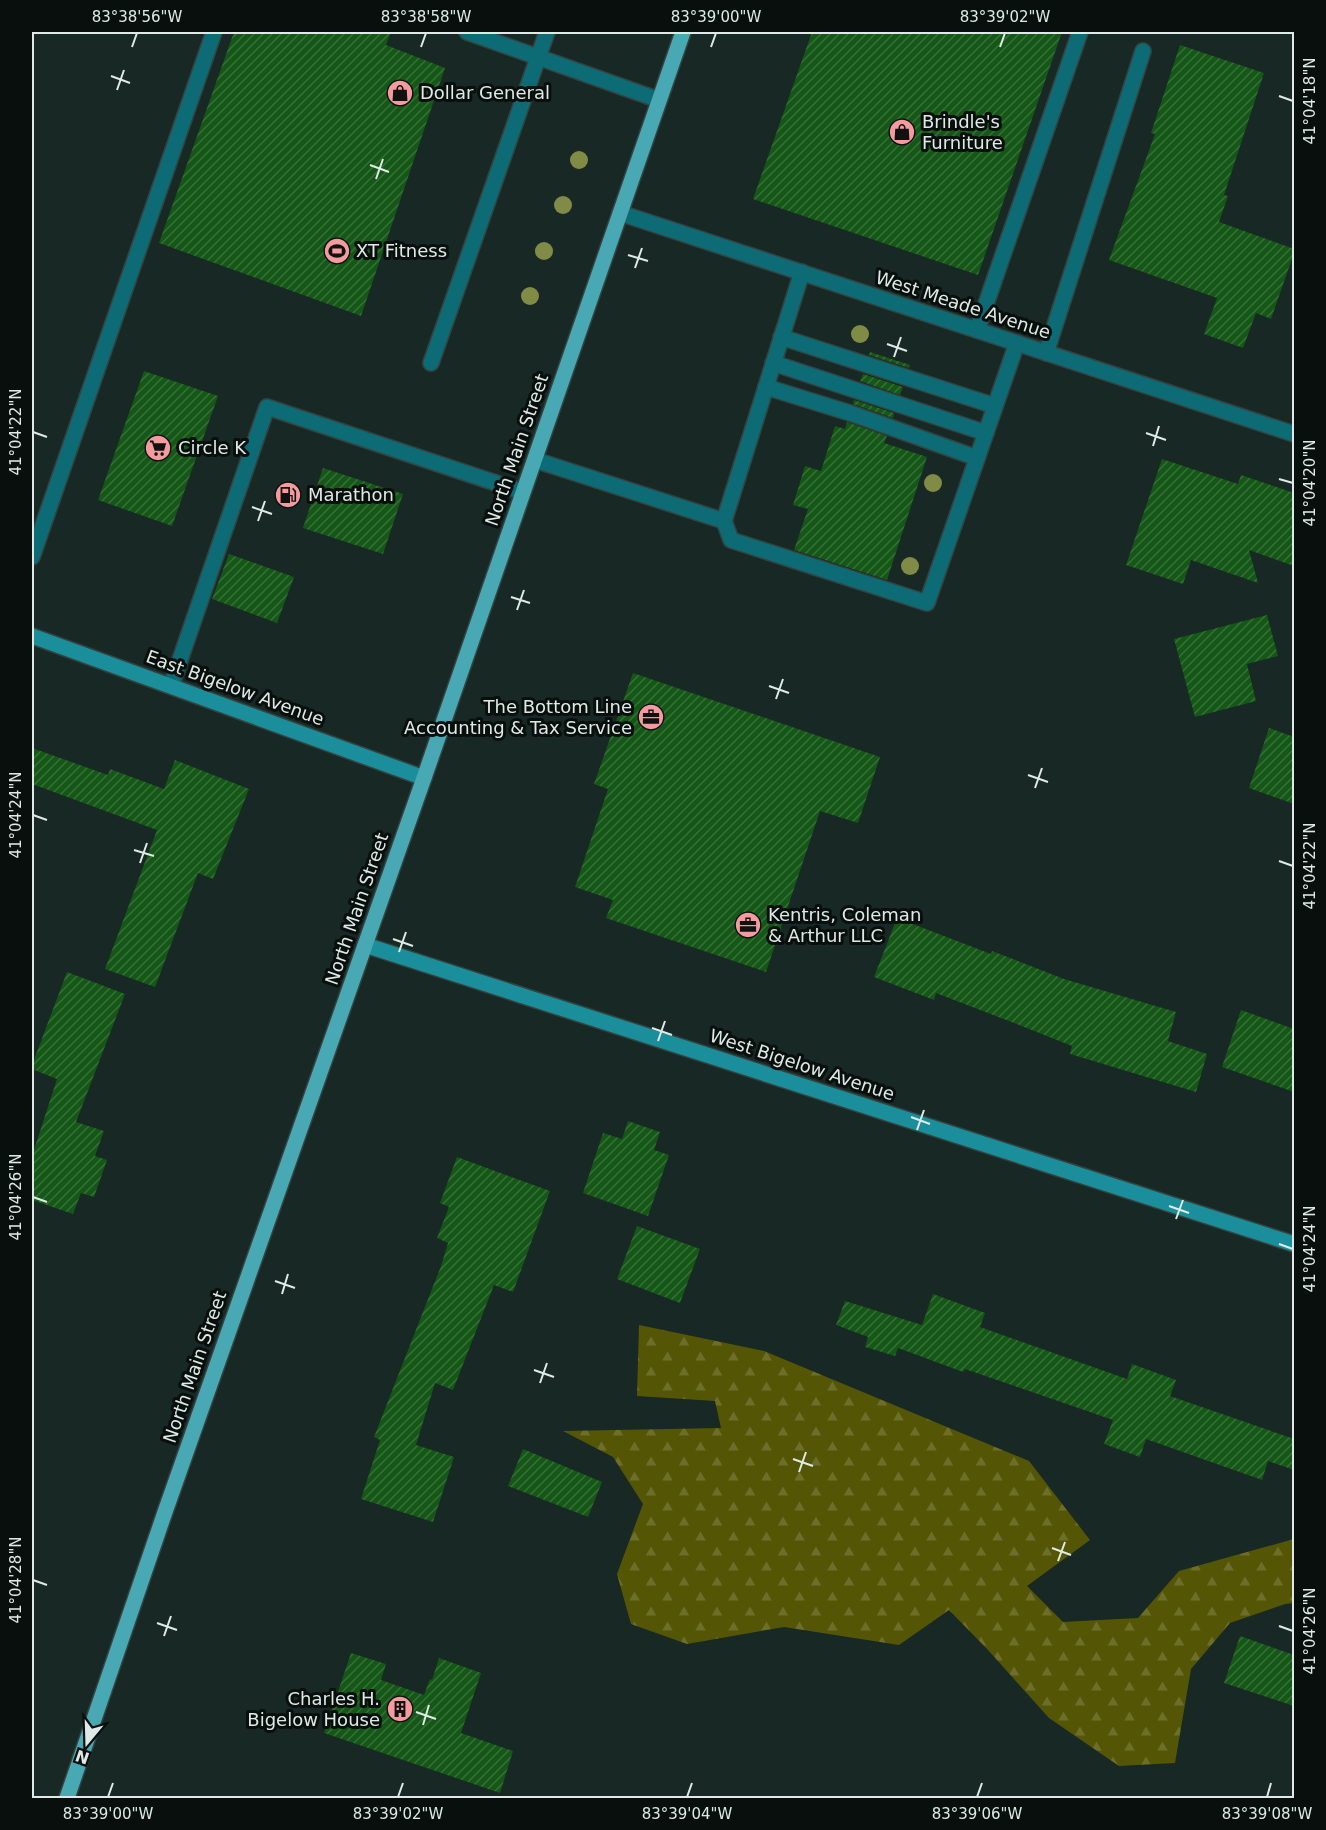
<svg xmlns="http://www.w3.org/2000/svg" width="1326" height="1830" font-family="'DejaVu Sans',sans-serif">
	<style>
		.forest { fill: url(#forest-firs) }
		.building { fill: url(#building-hatch) }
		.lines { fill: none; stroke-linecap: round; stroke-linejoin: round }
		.service-casing { stroke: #34433f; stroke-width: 18 }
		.minor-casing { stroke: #34433f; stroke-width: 18 }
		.secondary-casing { stroke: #34433f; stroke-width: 18 }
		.primary-casing { stroke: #34433f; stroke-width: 18 }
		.service { stroke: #0c6b75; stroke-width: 15 }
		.minor { stroke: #0c6b75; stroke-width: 15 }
		.secondary { stroke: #1a8f9b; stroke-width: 15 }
		.primary { stroke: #48a8b3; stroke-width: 15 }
		.tree { fill: #808c46 }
		.ticks { fill: none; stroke: #dfe9e6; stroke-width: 2 }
		.labels { text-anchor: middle; stroke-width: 6; stroke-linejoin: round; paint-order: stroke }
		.poi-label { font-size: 18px; fill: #dfe9e6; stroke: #080f0d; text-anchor: start }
		.street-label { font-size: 18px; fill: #dfe9e6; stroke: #080f0d }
		.neatline { fill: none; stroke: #dfe9e6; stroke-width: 2 }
		.ticks-label { font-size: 15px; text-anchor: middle; fill: #dfe9e6 }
	</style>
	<defs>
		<pattern id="forest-firs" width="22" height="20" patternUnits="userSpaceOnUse" patternTransform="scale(1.5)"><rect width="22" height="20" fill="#545606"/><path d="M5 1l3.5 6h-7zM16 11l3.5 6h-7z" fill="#6c6e2a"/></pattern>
		<pattern id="building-hatch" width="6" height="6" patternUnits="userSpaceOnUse" patternTransform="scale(1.5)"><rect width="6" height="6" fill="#145716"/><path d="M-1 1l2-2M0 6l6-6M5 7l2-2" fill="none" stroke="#366f38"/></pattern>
	</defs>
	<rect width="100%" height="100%" fill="#182824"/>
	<polygon class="forest" points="639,1325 764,1351 1029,1461 1090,1540 1027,1586 1063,1622 1138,1618 1179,1571 1294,1539 1294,1603 1285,1604 1230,1623 1191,1669 1175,1763 1119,1766 1049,1718 988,1650 949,1610 899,1645 784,1627 687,1644 631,1624 617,1574 643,1504 613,1457 563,1431 721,1428 715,1401 637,1396"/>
	<g class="building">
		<polygon points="234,32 391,32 386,45 445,68 361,316 159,243"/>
		<polygon points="812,32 1062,32 978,275 753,199"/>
		<polygon points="1180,45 1264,73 1224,195 1228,196 1219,222 1294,249 1294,253 1271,319 1256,313 1243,348 1204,334 1217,298 1109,260 1155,134 1151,133"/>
		<polygon points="870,352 910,365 909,368 869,355"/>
		<polygon points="144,371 218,396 172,526 98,500"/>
		<polygon points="863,374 903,387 900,395 860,381"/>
		<polygon points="854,400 894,413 893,418 853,404"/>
		<polygon points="847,422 887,436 884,443 927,457 887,580 794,550 808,509 793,505 805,466 821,471 835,426 845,429"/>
		<polygon points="1162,459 1238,484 1241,475 1294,493 1294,566 1249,550 1258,583 1191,560 1183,584 1126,565"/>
		<polygon points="323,468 403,494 383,554 303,528"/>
		<polygon points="229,554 294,577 277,623 212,599"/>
		<polygon points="1267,615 1278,656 1247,664 1256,701 1195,717 1174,639"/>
		<polygon points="633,673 880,757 858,823 820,811 766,972 606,918 613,900 575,887 608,789 594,784"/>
		<polygon points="1269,728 1294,737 1294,804 1249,788"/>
		<polygon points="32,748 108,775 110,769 164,789 175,760 249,789 213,879 198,873 155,987 105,969 157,830 32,784"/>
		<polygon points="897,918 991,954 992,951 1064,979 1176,1012 1168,1041 1207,1054 1196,1092 1070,1054 1072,1046 1019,1025 936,993 934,1000 874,977"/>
		<polygon points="67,972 125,994 76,1122 104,1131 95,1156 107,1160 94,1197 81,1193 73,1214 32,1200 32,1156 57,1079 32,1069 32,1065"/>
		<polygon points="1241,1010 1294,1029 1294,1092 1222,1067"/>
		<polygon points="628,1121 660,1132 654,1150 669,1155 648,1216 583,1193 603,1133 622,1139"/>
		<polygon points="457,1157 550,1191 513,1292 494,1285 453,1390 435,1383 416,1445 454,1457 433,1522 361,1499 380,1440 374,1437 441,1266 448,1243 437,1238 449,1207 440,1203"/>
		<polygon points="637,1226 700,1249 680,1303 617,1279"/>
		<polygon points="933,1294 985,1313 980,1327 1127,1379 1132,1364 1176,1380 1170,1396 1294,1439 1294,1470 1268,1461 1262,1480 1146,1439 1140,1457 1104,1444 1113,1420 965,1369 963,1372 898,1348 895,1356 865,1347 868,1337 836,1325 845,1301 922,1325"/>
		<polygon points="523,1449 602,1482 588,1517 508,1486"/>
		<polygon points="1240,1636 1294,1655 1294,1706 1224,1683"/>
		<polygon points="351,1653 386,1664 381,1680 424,1695 430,1679 432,1680 439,1658 481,1673 461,1733 513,1751 500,1793 324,1733"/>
	</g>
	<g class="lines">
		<g class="service-casing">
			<g id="service">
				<polyline points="467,32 659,100"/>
				<polyline points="977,330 1080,32"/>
				<polyline points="781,337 995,406"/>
				<polyline points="1046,353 1143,51"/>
				<polyline points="431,363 547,32"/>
				<polyline points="773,363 986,433"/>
				<polyline points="766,387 850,413 977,458"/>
				<polyline points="535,460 724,521 731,540 927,603 1017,343"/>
				<polyline points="724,521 802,272"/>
				<polyline points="32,557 214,32"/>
				<polyline points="171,686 267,407 523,492"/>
			</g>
		</g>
		<g class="minor-casing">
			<polyline id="minor" points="620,213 1294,434"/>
		</g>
		<g class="secondary-casing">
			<g id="secondary">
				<polyline points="32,636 424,778"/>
				<polyline points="365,945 1294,1244"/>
			</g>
		</g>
		<g class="primary-casing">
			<polyline id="primary" points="67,1798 165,1512 424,778 683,32"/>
		</g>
		<use href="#service" class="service"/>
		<use href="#minor" class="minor"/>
		<use href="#secondary" class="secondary"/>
		<use href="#primary" class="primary"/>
	</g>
	<g class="tree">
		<circle cx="579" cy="160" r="9"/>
		<circle cx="563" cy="205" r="9"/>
		<circle cx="544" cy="251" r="9"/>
		<circle cx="530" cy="296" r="9"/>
		<circle cx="860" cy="334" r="9"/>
		<circle cx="933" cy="483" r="9"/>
		<circle cx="910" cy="566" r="9"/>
	</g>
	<path class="ticks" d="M132 47 137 33M421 47 426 33M711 47 716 33M1000 47 1005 33M111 76 130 83M117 90 124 70M1279 96 1293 101M370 165 389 172M376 179 383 159M628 255 648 261M635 268 642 248M887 344 907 351M894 357 901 337M33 432 47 437M1146 433 1166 440M1153 446 1159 426M1279 479 1293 483M252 507 272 514M258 521 265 501M511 597 530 603M517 610 524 590M769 686 789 693M776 699 783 679M1028 775 1048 782M1035 788 1042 768M33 815 47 820M134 850 154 856M1279 861 1293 866M140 863 147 843M393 939 413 946M399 952 406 932M652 1028 672 1035M658 1041 665 1021M911 1117 930 1124M917 1130 924 1110M33 1197 47 1202M1169 1206 1189 1213M1176 1219 1183 1200M1279 1244 1293 1249M275 1281 295 1288M282 1294 288 1274M534 1370 554 1377M540 1383 547 1363M793 1459 813 1466M799 1472 806 1452M1052 1548 1071 1555M1058 1561 1065 1542M33 1580 47 1585M157 1623 177 1630M1279 1626 1293 1631M164 1636 171 1616M416 1712 436 1719M423 1725 429 1705M108 1797 113 1783M398 1797 403 1783M687 1797 692 1783M977 1797 982 1783M1267 1797 1271 1783"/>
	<defs>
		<g id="shop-disc" transform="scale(1.35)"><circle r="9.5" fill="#f59b9e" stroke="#080f0d"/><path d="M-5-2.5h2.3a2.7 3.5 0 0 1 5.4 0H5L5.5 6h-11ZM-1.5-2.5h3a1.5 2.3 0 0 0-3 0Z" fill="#111"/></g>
		<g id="stadium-disc" transform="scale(1.35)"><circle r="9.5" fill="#f59b9e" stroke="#080f0d"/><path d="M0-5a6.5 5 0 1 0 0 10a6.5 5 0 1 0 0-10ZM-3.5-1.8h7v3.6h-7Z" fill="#111"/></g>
		<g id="supermarket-disc" transform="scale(1.35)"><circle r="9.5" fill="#f59b9e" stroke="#080f0d"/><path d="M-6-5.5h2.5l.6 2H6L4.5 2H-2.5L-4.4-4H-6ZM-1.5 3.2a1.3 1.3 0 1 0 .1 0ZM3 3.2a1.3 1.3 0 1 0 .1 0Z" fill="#111"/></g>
		<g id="fuel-disc" transform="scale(1.35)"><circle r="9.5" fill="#f59b9e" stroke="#080f0d"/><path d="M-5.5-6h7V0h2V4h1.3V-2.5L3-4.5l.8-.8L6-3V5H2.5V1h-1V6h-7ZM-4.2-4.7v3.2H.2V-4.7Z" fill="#111"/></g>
		<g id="office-disc" transform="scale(1.35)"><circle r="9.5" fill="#f59b9e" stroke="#080f0d"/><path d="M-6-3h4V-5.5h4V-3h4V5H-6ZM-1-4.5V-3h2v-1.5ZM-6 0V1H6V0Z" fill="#111"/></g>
		<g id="building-disc" transform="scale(1.35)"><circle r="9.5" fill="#f59b9e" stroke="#080f0d"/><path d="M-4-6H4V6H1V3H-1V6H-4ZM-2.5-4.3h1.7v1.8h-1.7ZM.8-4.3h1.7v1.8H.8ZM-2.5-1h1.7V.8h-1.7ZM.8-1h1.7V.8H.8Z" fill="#111"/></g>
	</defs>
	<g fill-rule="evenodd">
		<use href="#shop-disc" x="400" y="93"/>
		<use href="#shop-disc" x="902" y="132"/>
		<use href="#stadium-disc" x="337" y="251"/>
		<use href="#supermarket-disc" x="158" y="448"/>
		<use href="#fuel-disc" x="288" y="495"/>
		<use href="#office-disc" x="651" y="717"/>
		<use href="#office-disc" x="748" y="925"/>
		<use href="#building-disc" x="400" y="1709"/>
	</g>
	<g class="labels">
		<g class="poi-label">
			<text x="420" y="99">Dollar General</text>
			<text x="922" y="128">Brindle's<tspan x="922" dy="21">Furniture</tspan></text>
			<text x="356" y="257">XT Fitness</text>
			<text x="178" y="454">Circle K</text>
			<text x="308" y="501">Marathon</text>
			<text x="632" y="713" text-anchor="end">The Bottom Line<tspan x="632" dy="21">Accounting &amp; Tax Service</tspan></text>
			<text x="768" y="921">Kentris, Coleman<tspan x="768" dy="21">&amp; Arthur LLC</tspan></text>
			<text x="380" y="1705" text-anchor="end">Charles H.<tspan x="380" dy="21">Bigelow House</tspan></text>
		</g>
		<g class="street-label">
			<text transform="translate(963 305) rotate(18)" y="6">West Meade Avenue</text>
			<text transform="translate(517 450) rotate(-71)" y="6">North Main Street</text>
			<text transform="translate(235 688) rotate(20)" y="6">East Bigelow Avenue</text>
			<text transform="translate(357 909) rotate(-71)" y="6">North Main Street</text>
			<text transform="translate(802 1065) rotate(18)" y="6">West Bigelow Avenue</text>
			<text transform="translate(195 1367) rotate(-71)" y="6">North Main Street</text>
		</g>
	</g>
	<rect width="1326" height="1830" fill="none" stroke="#080f0d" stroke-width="66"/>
	<g transform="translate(87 1743) rotate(199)" stroke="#080f0d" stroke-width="4.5" paint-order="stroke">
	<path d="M0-4.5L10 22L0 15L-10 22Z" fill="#dfe9e6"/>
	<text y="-9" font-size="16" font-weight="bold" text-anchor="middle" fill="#dfe9e6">N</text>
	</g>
	<rect x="33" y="33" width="1260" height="1764" class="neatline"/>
	<g class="ticks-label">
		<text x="137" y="22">83°38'56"W</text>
		<text x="426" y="22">83°38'58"W</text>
		<text x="716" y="22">83°39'00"W</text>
		<text x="1005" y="22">83°39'02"W</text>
		<text transform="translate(1310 101) rotate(-90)" y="5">41°04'18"N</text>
		<text transform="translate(16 432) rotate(-90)" y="5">41°04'22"N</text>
		<text transform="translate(1310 483) rotate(-90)" y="5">41°04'20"N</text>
		<text transform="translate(16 815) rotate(-90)" y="5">41°04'24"N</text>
		<text transform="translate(1310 866) rotate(-90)" y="5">41°04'22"N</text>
		<text transform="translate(16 1197) rotate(-90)" y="5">41°04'26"N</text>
		<text transform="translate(1310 1249) rotate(-90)" y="5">41°04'24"N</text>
		<text transform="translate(16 1580) rotate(-90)" y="5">41°04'28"N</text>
		<text transform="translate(1310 1631) rotate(-90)" y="5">41°04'26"N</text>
		<text x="108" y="1819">83°39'00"W</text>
		<text x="398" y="1819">83°39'02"W</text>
		<text x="687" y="1819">83°39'04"W</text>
		<text x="977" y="1819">83°39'06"W</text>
		<text x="1267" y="1819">83°39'08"W</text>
	</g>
</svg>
